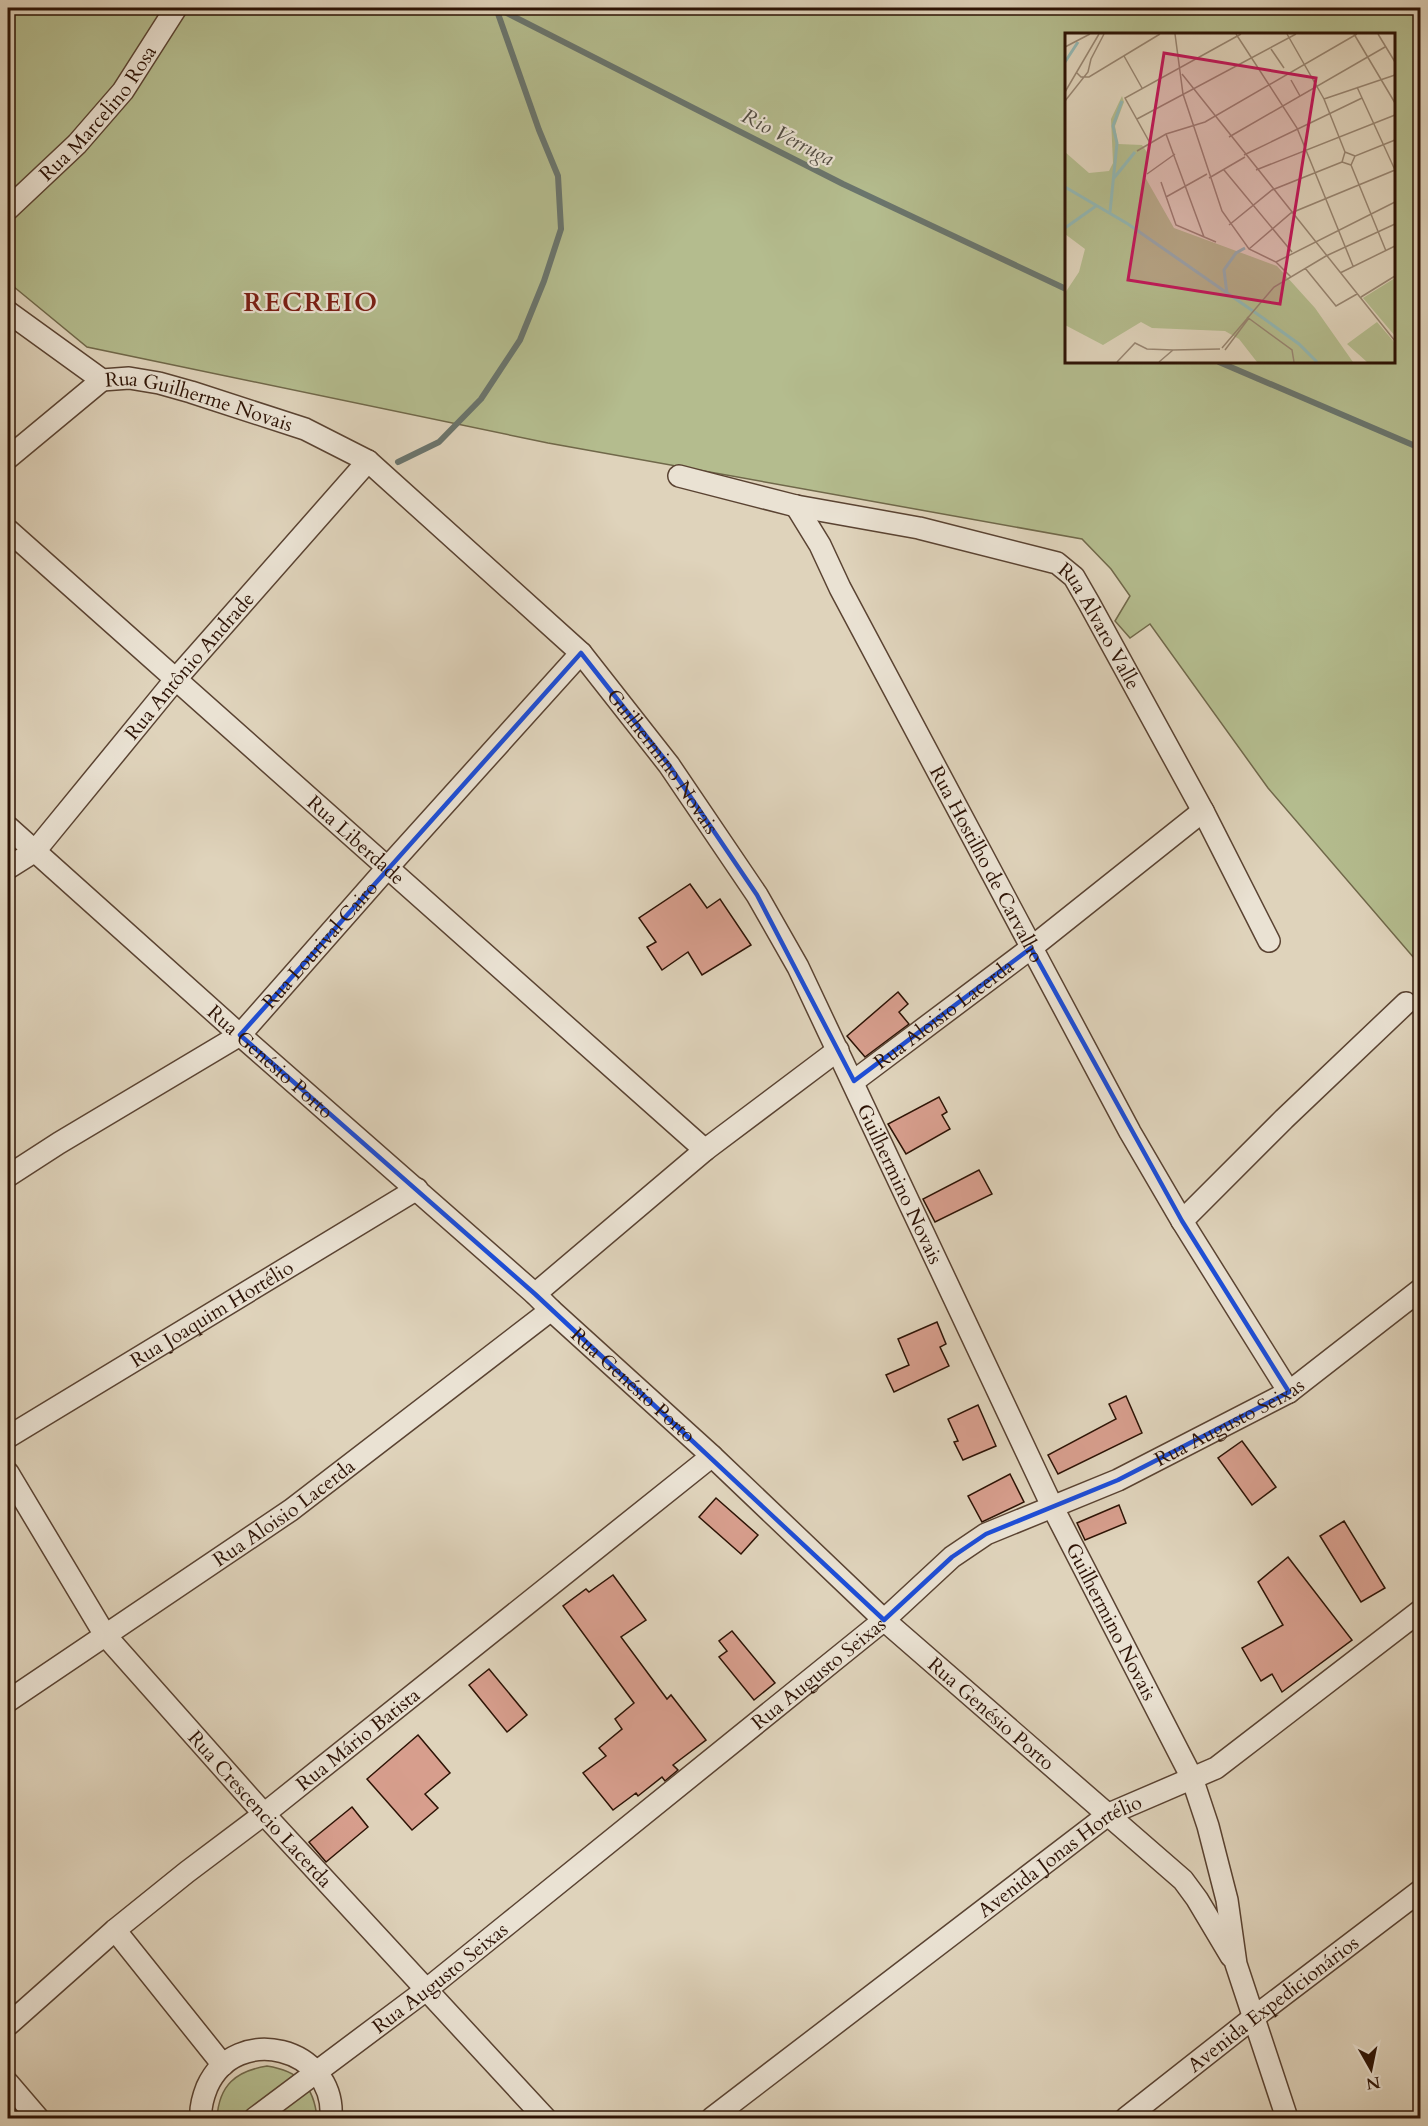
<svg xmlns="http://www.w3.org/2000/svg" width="1428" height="2126" font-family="Cardo,serif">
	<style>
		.green { fill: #b4bc8e; stroke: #70684a; stroke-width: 1.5; fill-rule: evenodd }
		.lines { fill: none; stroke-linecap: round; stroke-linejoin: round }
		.stream { stroke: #6a756d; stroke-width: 6 }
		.building { fill: #d79e8d; stroke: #2d1305; stroke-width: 1.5 }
		.minor-casing { stroke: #5a4332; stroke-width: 24 }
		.minor { stroke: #eae2d3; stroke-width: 21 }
		.marked { fill: none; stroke: #1d4ed8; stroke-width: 4.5; stroke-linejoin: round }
		.labels { text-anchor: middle; stroke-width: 4.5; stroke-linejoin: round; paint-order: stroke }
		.street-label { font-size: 20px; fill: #2d1305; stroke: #eae2d3 }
		.water-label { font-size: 21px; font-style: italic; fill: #514c42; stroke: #eae2d3 }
		.district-label { font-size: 26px; font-weight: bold; letter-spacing: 1.5px; fill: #7a1f14; stroke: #eae2d3 }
		.inset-river { fill: none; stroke: #93b7b3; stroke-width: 3 }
		.inset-road { fill: none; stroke: #988672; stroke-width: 1.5 }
		.view { fill: #c2185b; fill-opacity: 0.15; stroke: #c2185b; stroke-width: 3 }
		.inset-edge { fill: none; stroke: #2d1305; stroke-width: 3 }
	</style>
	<rect width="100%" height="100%" fill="#dfd3bb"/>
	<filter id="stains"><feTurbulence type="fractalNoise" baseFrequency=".00333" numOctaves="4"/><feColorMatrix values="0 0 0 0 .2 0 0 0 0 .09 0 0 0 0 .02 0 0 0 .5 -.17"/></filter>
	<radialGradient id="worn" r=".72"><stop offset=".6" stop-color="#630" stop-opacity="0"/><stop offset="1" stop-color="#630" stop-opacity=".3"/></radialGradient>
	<g class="green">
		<path d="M8 8H1420V965L1268 788 1150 624 1130 638 1115 621 1130 596 1111 569 1082 539 548 443 87 347 8 282ZM1066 34H1394V362H1066Z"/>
		<path d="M267 2066C299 2071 314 2086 317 2118H217C219 2085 236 2071 267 2066Z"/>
	</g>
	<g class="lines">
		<g class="stream">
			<polyline points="497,8 843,184 1066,289"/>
			<polyline points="1219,362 1420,448"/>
			<polyline points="398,462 439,442 481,399 520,340 544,281 561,229 558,176 539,130 496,8"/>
		</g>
	</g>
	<g class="building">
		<polygon points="690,884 707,908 720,899 751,945 702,975 688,952 662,970 647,947 656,942 639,918"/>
		<polygon points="898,992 908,1004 899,1012 909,1024 865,1057 847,1036"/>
		<polygon points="939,1097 947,1112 942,1115 950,1129 906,1154 888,1124"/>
		<polygon points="979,1170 992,1194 935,1222 923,1199"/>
		<polygon points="937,1322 946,1344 940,1347 949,1366 894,1392 886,1375 909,1365 898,1339"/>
		<polygon points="1126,1396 1142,1433 1058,1474 1048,1455 1116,1419 1109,1404"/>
		<polygon points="978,1405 996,1446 963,1460 954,1442 958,1441 948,1419"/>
		<polygon points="1242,1441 1276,1487 1252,1505 1218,1458"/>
		<polygon points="1010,1474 1024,1502 982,1522 968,1496"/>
		<polygon points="716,1498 758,1535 741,1554 699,1517"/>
		<polygon points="1119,1505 1126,1523 1085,1540 1077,1523"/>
		<polygon points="1344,1521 1385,1588 1361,1602 1320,1536"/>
		<polygon points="1288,1557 1352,1640 1282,1692 1272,1674 1261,1681 1242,1648 1283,1625 1258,1582"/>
		<polygon points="613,1575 646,1620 621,1637 667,1699 671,1695 706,1740 673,1765 678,1770 665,1781 662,1777 638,1796 636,1793 613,1810 583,1773 606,1756 599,1748 622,1729 615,1719 634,1703 563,1606 586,1589 589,1592"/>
		<polygon points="732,1631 775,1683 754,1700 719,1657 727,1651 719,1641"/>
		<polygon points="489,1669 527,1715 507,1732 469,1685"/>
		<polygon points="418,1735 450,1773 425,1794 438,1808 412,1830 367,1779"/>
		<polygon points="352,1807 368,1827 326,1862 309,1842"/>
	</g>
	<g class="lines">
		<g class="minor-casing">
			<g id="minor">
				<path id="s1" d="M8 209 77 144 123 91 176 8"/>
				<path id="s2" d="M8 312 102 380 129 378 159 383 191 392 305 429 368 461 581 653 669 765 757 895 798 967 1052 1506 1192 1778 1208 1826 1227 1900 1236 1964 1287 2118"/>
				<polyline points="8,458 102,380"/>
				<path id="s3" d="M679 476 796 506 919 528 1057 563 1074 577 1089 603 1203 811 1269 941"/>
				<path id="s4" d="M796 506 820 545 840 588 1130 1132 1182 1221 1289 1392"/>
				<path id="s5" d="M8 530 705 1150"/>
				<path id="s6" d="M8 827 240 1035 535 1294 551 1310 712 1456 884 1620 1183 1880 1197 1899 1231 1956"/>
				<path id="s7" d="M8 868 35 851 175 680 368 461"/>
				<path id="s8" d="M854 1081 1031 948 1203 811"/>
				<path id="s9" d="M8 1176 59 1143 240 1035 388 867 581 653"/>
				<polyline points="1182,1221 1284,1119 1406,1003"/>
				<polyline points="535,1294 705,1150 838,1050"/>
				<path id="s10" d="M8 1437 417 1189"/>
				<path id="s11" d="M8 1473 105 1635 264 1814 545 2118"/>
				<path id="s12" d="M8 1701 291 1510 551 1310"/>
				<polyline points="115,1930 223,2065"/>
				<path id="s13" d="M8 2025 115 1930 187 1872 264 1814 712 1456"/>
				<polyline points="8,2083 38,2118"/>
				<path d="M201 2118C200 2108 203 2097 207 2087 236 2022 336 2047 331 2118"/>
				<path id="s14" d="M255 2118 426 1990 509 1923 884 1620 952 1557 986 1534 1118 1480 1289 1392 1420 1290"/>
				<path id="s15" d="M712 2118 1109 1814 1216 1768 1420 1611"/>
				<path id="s16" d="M1126 2118 1253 2018 1420 1891"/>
			</g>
		</g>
		<use href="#minor" class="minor"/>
	</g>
	<path class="marked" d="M581 653 669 765 757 895 854 1081 1031 948 1182 1221 1289 1392 1118 1480 986 1534 952 1557 884 1620 535 1294 240 1035Z"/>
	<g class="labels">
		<g class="street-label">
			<text dy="7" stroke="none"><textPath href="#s1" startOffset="132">Rua Marcelino Rosa</textPath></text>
			<text dy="7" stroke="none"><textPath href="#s2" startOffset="216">Rua Guilherme Novais</textPath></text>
			<text dy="7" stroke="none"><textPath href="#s3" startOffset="465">Rua Alvaro Valle</textPath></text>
			<text dy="7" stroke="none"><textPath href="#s7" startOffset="273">Rua Antônio Andrade</textPath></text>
			<text dy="7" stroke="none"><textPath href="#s2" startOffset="820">Guilhermino Novais</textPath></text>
			<text dy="7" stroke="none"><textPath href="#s5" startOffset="466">Rua Liberdade</textPath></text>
			<text dy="7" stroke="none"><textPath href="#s4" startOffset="406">Rua Hostilho de Carvalho</textPath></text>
			<text dy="7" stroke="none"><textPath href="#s9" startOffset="392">Rua Lourival Cairo</textPath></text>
			<text dy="7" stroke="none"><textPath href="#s8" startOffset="112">Rua Aloisio Lacerda</textPath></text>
			<text dy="7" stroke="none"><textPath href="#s6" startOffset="352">Rua Genésio Porto</textPath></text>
			<text dy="7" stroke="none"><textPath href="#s2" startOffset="1306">Guilhermino Novais</textPath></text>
			<text dy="7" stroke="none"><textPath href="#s10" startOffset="238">Rua Joaquim Hortélio</textPath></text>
			<text dy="7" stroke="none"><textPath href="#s6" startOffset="838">Rua Genésio Porto</textPath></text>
			<text dy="7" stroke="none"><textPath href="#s14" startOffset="1204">Rua Augusto Seixas</textPath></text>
			<text dy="7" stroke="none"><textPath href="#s12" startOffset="334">Rua Aloisio Lacerda</textPath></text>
			<text dy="7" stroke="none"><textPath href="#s2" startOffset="1792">Guilhermino Novais</textPath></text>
			<text dy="7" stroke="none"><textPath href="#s14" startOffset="718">Rua Augusto Seixas</textPath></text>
			<text dy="7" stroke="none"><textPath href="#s6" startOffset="1324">Rua Genésio Porto</textPath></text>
			<text dy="7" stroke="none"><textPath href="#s13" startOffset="452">Rua Mário Batista</textPath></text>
			<text dy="7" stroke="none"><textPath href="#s11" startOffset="422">Rua Crescencio Lacerda</textPath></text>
			<text dy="7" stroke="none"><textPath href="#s15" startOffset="436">Avenida Jonas Hortélio</textPath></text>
			<text dy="7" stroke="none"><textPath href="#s14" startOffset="232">Rua Augusto Seixas</textPath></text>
			<text dy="7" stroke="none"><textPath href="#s16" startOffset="186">Avenida Expedicionários</textPath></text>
		</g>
		<g class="water-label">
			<text transform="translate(788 137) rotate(27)" y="7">Rio Verruga</text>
		</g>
		<g class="district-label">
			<text x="311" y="311">RECREIO</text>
		</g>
	</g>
	<g transform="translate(1065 33)">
		<rect width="330" height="330" fill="#dfd3bb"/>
		<path d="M57 63 59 69 50 93 53 111 77 112 84 122 80 144 109 195 212 233 250 275 288 329H192L174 306 160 298 87 295 76 289 38 312 0 292V260L14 239 20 216 0 201V119L24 140 44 138 48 130 46 86ZM330 245V303L298 265ZM312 289 330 310V329H302L282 311Z" fill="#b4bc8e"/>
		<path class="inset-river" d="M0 29 13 9M49 145 70 119M0 154 63 191 198 285 234 311 252 329M45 179 52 110 48 93 57 68M0 195 31 173M162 261 159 237 171 220 180 215"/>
		<path class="inset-road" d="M110 1 118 61 157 178 184 216 211 229 226 244M171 1 232 95 288 233M222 1 259 66 280 119M289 1 330 70M313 1 330 29M0 14 25 1M206 16 219 35M59 23 77 55M12 40 16 44H24L95 1M117 41 330 308M226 47 235 63M0 59 34 1M259 66 330 42M0 68 23 39 26 26 39 1M72 86 231 1M101 101 139 204M164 104 320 14M85 110 60 65 176 1M72 118 101 101 140 89 292 1M179 122 297 65M290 123 280 119 277 129 286 132 290 123 330 107M286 132 321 218M159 137 227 219M191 137 330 82M82 141 110 121M144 145 180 124M96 149 111 192 151 209M101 164 142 141M164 192 207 157 277 129M184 216 226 180 330 137 292 54M211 229 330 169M240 235 271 273 292 261M275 240 330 213M296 264 330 243M182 284 227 317 229 329M157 315 209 254 261 223 330 191M160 317 184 285M52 329 70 310 82 316 108 317M94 329 108 317 155 316"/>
		<path class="view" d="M99 20 251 45 215 271 63 247Z"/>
		<rect width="330" height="330" class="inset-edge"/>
	</g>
	<rect width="1428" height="2126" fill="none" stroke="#dfd3bb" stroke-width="30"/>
	<rect x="9" y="9" width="1410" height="2108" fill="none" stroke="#2d1305" stroke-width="3"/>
	<rect x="15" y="15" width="1398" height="2096" fill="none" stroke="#2d1305" stroke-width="1.5"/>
	<g transform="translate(1371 2069) rotate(171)" stroke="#eae2d3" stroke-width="4.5" paint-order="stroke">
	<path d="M0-4.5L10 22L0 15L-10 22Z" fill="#2d1305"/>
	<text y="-9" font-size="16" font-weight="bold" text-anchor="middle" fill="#2d1305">N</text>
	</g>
	<rect width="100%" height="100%" filter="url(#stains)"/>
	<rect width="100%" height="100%" fill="url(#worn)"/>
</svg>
